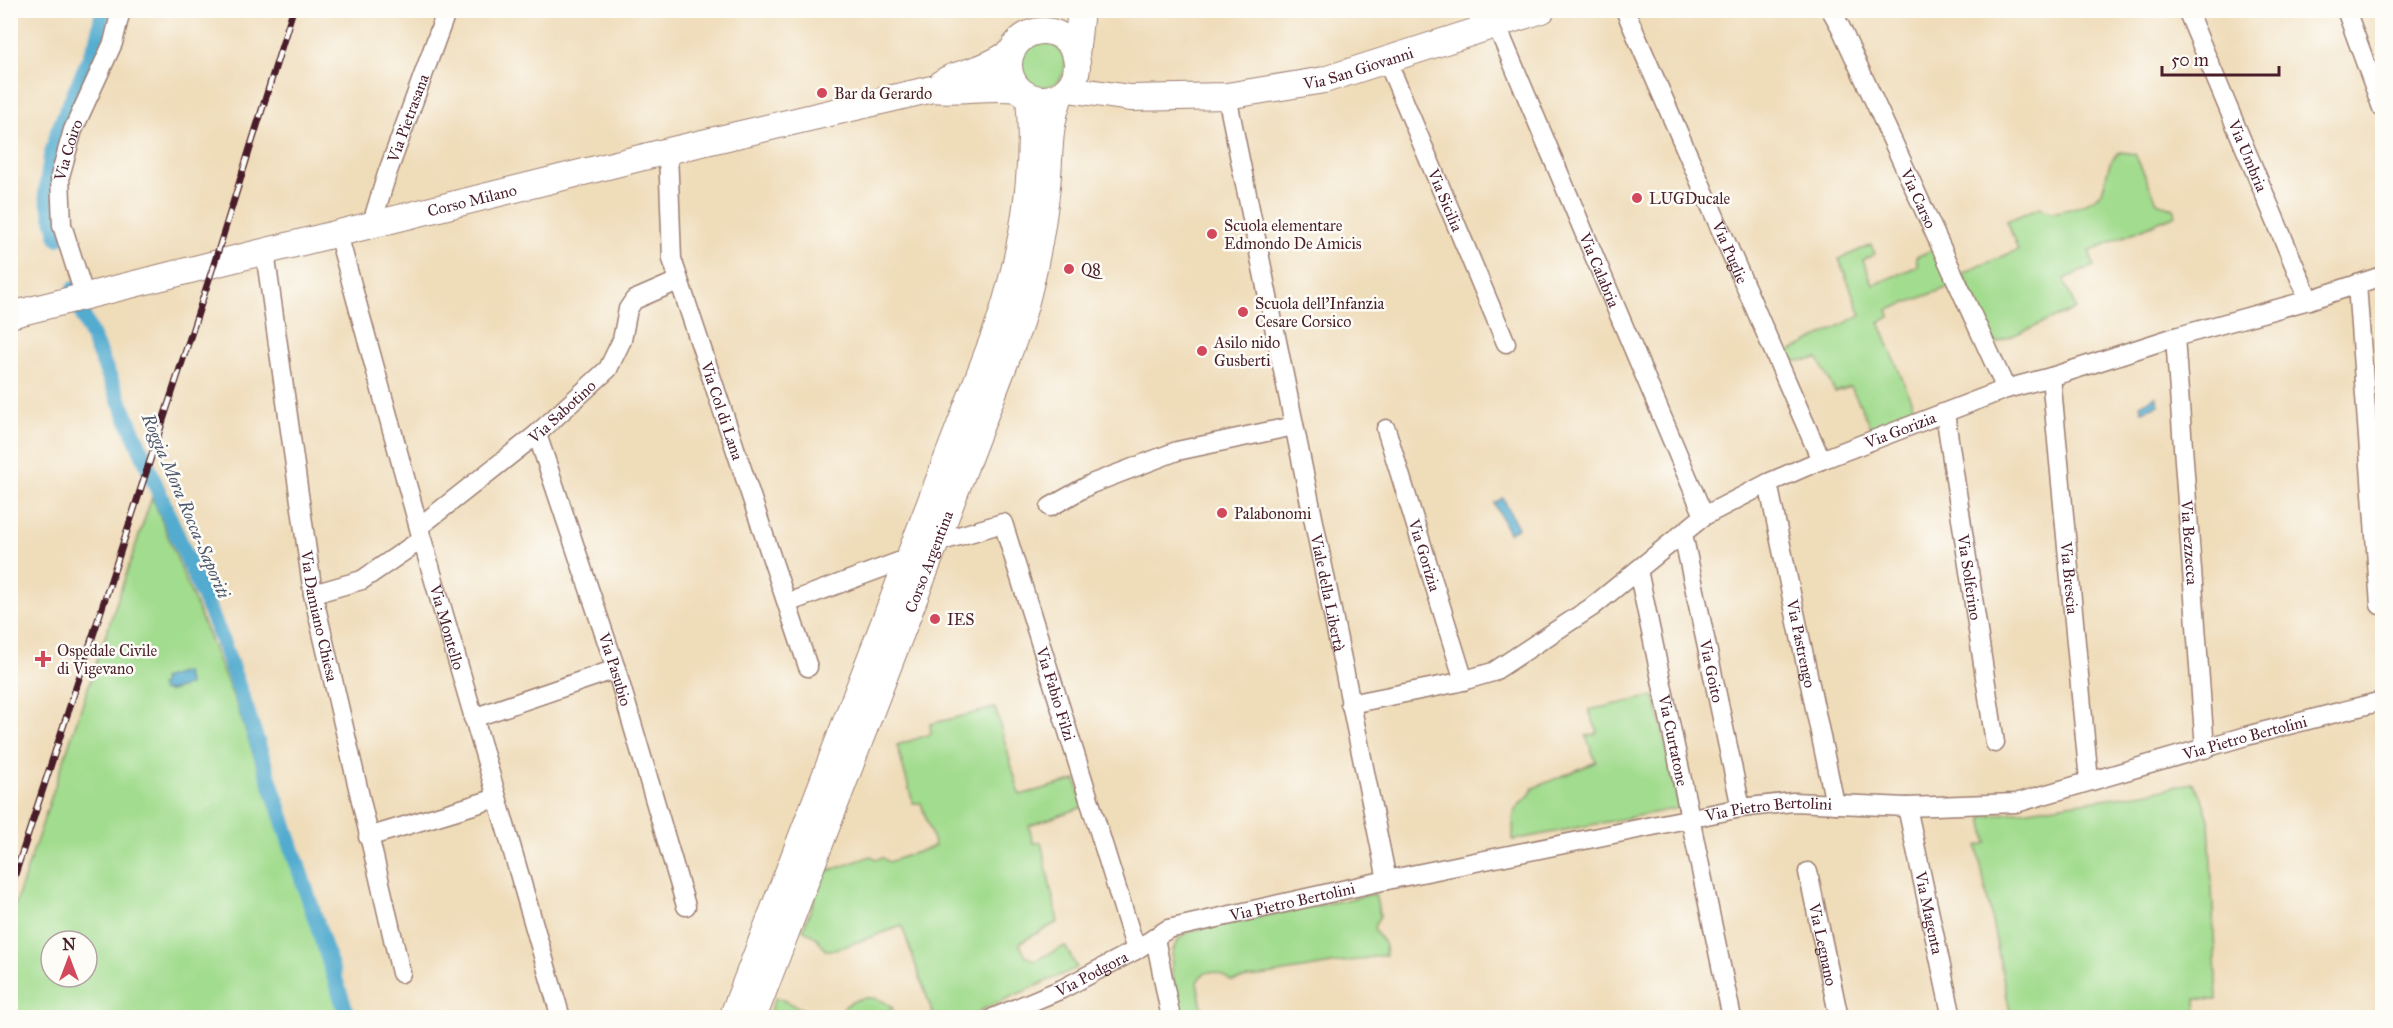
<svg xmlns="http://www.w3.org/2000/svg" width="2393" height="1028" font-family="'IM FELL Great Primer',serif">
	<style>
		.green { fill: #a2dc8e; stroke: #767e5c; stroke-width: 1.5; fill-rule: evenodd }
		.water { fill: #52accf; stroke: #4e667d; stroke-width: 1.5 }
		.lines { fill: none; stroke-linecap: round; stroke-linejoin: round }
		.canal { stroke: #52accf; stroke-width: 16 }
		.street-casing { stroke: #9c7e72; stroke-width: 21 }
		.secondary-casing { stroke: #9c7e72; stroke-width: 28 }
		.street { stroke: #fff; stroke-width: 18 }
		.secondary { stroke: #fff; stroke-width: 26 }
		.rail-casing { stroke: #4a1f2b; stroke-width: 7 }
		.rail { stroke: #fdfcf7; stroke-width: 4.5; stroke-dasharray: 14; stroke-linecap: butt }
		.poi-dot { fill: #d1495b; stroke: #fdfcf7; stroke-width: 2 }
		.labels { text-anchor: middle; stroke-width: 5; stroke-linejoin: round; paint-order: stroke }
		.street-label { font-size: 16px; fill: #4a1f2b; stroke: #fdfcf7 }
		.poi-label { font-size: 16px; fill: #4a1f2b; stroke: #fdfcf7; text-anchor: start }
		.water-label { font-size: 18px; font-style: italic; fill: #4d576d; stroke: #fdfcf7 }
	</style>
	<rect width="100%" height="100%" fill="#fdfcf7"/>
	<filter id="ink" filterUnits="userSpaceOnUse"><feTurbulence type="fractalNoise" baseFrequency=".0167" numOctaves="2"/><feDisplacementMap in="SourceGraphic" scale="12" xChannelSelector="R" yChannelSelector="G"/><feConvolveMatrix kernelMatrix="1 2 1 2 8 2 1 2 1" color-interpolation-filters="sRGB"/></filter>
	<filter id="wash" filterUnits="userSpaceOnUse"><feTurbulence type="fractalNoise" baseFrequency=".008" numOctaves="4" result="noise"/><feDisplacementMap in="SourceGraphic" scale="24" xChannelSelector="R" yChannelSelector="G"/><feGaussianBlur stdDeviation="1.35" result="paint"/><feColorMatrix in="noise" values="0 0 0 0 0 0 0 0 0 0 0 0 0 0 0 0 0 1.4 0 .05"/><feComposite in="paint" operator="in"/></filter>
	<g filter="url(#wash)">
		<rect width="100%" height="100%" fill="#efdcb9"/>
		<g class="green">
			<circle cx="1043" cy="65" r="22"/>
			<path d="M2121 152 2135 154 2157 202 2173 209 2176 215 2089 251 2094 266 2064 279 2076 309 1993 344 1963 273 2018 250 2007 221 2040 207 2049 212H2055C2068 210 2086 205 2096 197 2111 186 2102 160 2121 152Z"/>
			<polygon points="1871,245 1875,254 1863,260 1873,285 1918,266 1916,257 1935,249 1952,286 1888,310 1890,317 1879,322 1915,410 1872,429 1851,387 1835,392 1818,359 1795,361 1788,363 1785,354 1861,315 1839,259"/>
			<path d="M152 497 237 706 334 994 340 1017 41 1018 11 1011V917ZM51 941H87V977H51Z"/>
			<path d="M1655 696 1679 808 1513 840C1514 832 1511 812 1518 806 1524 799 1530 798 1533 788L1596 762 1586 736 1595 734 1597 731 1589 710Z"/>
			<polygon points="995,708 1020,795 1076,780 1083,807 1029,826 1033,843 1041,842 1058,922 1019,943 1025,955 1034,961 1065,946 1077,968 981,1010 973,1017 934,1017 902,926 835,950 825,950 818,939 803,929 825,872 871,856 876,859 883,858 889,862 935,846 921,803 913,803 897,745 931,734 930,724"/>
			<polygon points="2192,783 2201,795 2209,820 2217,1000 2196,999 2197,1017 2011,1017 1977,846 1987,843 1982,817 2150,792"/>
			<path d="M1375 894 1380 916C1368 932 1378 932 1384 944 1386 947 1385 951 1386 955L1231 981C1220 972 1205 966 1197 982L1204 1018 1182 1017C1177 990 1157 945 1191 931Z"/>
			<path d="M776 997C789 1002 818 1019 830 1017 837 1015 843 1007 850 1003 864 995 882 996 893 1009L882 1013 883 1017H768Z"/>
		</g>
		<g class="water">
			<polygon points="2156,396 2159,405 2142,411 2140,405"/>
			<polygon points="1503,498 1518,528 1509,533 1494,503"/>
			<polygon points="185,672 189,685 167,692 167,690 162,691 160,685 163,683 162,679"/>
		</g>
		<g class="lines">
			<g class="canal">
				<polyline points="58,238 46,193 51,157 58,131 97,41 103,10"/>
				<polyline points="74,289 84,318 220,635 247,711 348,1018"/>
			</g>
		</g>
	</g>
	<g filter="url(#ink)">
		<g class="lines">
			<g class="street-casing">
				<g id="street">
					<path id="s1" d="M1625 10 1821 460"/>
					<path id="s2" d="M1831 10 1840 26 2006 389"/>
					<path id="s3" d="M2187 10 2309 300"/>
					<polyline points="2346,10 2382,108"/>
					<path id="s4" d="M1496 24 1704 516"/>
					<path id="s5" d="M1386 58 1506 343"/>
					<path id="s6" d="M1227 96 1387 880"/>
					<path id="s7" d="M668 151 672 259 808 667"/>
					<path id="s8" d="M371 226 387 174 447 10"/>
					<path id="s9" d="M338 234 422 539 561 1018"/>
					<path id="s10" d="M265 252 313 594 401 973"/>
					<polyline points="2357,284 2380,605"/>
					<path id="s11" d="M85 297 62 225 60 176 73 130 113 43 121 10"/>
					<path id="s12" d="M2175 337 2205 749"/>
					<path id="s13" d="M2051 377 2089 781"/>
					<path id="s14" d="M1945 413 1995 743"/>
					<path id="s15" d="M1386 429 1464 681"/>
					<path id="s16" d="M537 434 616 669 686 906"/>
					<path id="s17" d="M1768 483 1835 804"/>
					<polyline points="1050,507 1091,484 1177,451 1294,426"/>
					<path id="s18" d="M419 527 537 434 608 369 622 340 628 309 634 300 678 281"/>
					<path id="s19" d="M1683 534 1741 808"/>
					<path id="s20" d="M927 541 935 543 1003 523 1136 950"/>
					<path id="s21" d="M1638 570 1732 1018"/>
					<polyline points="313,594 362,580 422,539"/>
					<polyline points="787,603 909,558 914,560"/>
					<path id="s22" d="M1350 704 1455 683 1493 672 1592 607 1704 516 1768 483 1821 460 2006 389 2051 377 2175 337 2309 300 2382 276"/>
					<polyline points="473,718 616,669"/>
					<path id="s23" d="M1907 807 1952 1018"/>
					<polyline points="368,837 497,798"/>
					<path id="s24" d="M1808 872 1839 1018"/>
					<polyline points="1155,938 1171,1018"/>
					<path id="s25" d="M993 1018 1062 989 1136 950 1168 929 1387 880 1741 808 1793 802 1907 807 2016 803 2246 736 2382 701"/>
				</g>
			</g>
			<g class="secondary-casing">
				<g id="secondary">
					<circle cx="1043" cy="65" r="34"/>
					<polyline points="1076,55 1081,10"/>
					<path d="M943 82C952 75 961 75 971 71 985 67 999 60 1011 52"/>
					<path id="s26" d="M1068 89 1130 98 1227 96 1324 80 1542 10"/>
					<path id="s27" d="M10 315 668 151 932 89C961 92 989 85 1018 89"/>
					<path d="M732 1018 1000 321C1023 248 1036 173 1029 96"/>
					<path id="s28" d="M753 1018 1019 326C1033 280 1042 233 1047 186 1051 151 1047 131 1060 95"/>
				</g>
			</g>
			<use href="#street" class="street"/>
			<use href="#secondary" class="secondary"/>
			<g class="rail-casing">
				<polyline id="rail" points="10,890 214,264 293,10"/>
			</g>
			<use href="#rail" class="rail"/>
		</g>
	</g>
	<g class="poi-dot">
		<circle cx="822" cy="93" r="6"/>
		<circle cx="1637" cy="198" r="6"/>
		<circle cx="1212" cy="234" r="6"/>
		<circle cx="1069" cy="269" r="6"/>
		<circle cx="1243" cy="312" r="6"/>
		<circle cx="1202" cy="351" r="6"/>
		<circle cx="1222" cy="513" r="6"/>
		<circle cx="935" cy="619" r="6"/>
		<path d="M40 650h6v6h6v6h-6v6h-6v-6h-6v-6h6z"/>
	</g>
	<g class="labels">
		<g class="street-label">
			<text dy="6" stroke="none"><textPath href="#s26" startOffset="294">Via San Giovanni</textPath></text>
			<text dy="6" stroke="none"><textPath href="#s8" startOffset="114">Via Pietrasana</textPath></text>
			<text dy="6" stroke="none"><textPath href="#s11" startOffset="152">Via Coiro</textPath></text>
			<text dy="6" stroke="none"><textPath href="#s3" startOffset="158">Via Umbria</textPath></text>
			<text dy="6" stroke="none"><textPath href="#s2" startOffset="208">Via Carso</textPath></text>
			<text dy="6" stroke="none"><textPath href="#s27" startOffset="476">Corso Milano</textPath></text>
			<text dy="6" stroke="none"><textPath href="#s5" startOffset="154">Via Sicilia</textPath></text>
			<text dy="6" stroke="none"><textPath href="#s1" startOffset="264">Via Puglie</textPath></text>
			<text dy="6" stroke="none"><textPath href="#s4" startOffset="267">Via Calabria</textPath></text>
			<text dy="6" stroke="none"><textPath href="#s18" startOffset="184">Via Sabotino</textPath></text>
			<text dy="6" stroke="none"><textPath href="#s7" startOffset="268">Via Col di Lana</textPath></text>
			<text dy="6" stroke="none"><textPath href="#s22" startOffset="624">Via Gorizia</textPath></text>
			<text dy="6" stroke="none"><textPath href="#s12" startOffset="206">Via Bezzecca</textPath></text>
			<text dy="6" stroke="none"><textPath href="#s15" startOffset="132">Via Gorizia</textPath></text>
			<text dy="6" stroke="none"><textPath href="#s28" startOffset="489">Corso Argentina</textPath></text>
			<text dy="6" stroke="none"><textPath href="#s14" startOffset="166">Via Solferino</textPath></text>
			<text dy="6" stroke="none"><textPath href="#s13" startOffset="202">Via Brescia</textPath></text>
			<text dy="6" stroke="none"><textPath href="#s6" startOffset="507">Viale della Libertà</textPath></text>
			<text dy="6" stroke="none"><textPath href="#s10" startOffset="368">Via Damiano Chiesa</textPath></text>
			<text dy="6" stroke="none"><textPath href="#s9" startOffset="408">Via Montello</textPath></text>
			<text dy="6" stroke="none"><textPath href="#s17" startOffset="164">Via Pastrengo</textPath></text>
			<text dy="6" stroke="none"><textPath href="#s16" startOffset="248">Via Pasubio</textPath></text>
			<text dy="6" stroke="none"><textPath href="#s19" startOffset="140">Via Goito</textPath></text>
			<text dy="6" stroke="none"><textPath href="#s20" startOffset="258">Via Fabio Filzi</textPath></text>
			<text dy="6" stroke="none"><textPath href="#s25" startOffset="1296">Via Pietro Bertolini</textPath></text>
			<text dy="6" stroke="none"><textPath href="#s21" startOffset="174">Via Curtatone</textPath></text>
			<text dy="6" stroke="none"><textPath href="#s25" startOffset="810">Via Pietro Bertolini</textPath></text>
			<text dy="6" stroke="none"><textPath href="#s25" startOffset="324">Via Pietro Bertolini</textPath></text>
			<text dy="6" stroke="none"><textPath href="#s23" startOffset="108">Via Magenta</textPath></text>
			<text dy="6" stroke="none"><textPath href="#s24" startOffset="74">Via Legnano</textPath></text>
			<text dy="6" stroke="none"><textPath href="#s25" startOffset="108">Via Podgora</textPath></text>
		</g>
		<g class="poi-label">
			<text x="834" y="99">Bar da Gerardo</text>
			<text x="1649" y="204">LUGDucale</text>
			<text x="1224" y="231">Scuola elementare<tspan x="1224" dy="18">Edmondo De Amicis</tspan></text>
			<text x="1081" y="275">Q8</text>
			<text x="1255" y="309">Scuola dell'Infanzia<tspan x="1255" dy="18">Cesare Corsico</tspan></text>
			<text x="1214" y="348">Asilo nido<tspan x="1214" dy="18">Gusberti</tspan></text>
			<text x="1234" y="519">Palabonomi</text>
			<text x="947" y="625">IES</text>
			<text x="57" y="656">Ospedale Civile<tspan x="57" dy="18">di Vigevano</tspan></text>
		</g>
		<g class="water-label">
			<text transform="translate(186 506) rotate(67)" y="6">Roggia Mora Rocca-Saporiti</text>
		</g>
	</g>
	<rect width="2393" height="1028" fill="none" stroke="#fdfcf7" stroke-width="36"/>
	<g transform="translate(69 959)"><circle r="28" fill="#fdfcf7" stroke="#b5a4a5" stroke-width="1.5"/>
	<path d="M0-4.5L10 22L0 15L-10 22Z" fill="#d1495b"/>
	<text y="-9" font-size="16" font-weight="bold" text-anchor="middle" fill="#4a1f2b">N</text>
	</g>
	<path d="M2162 66v9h117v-9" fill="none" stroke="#4a1f2b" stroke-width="3"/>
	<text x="2171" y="66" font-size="18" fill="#4a1f2b" stroke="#fdfcf7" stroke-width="4.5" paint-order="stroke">50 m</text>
</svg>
